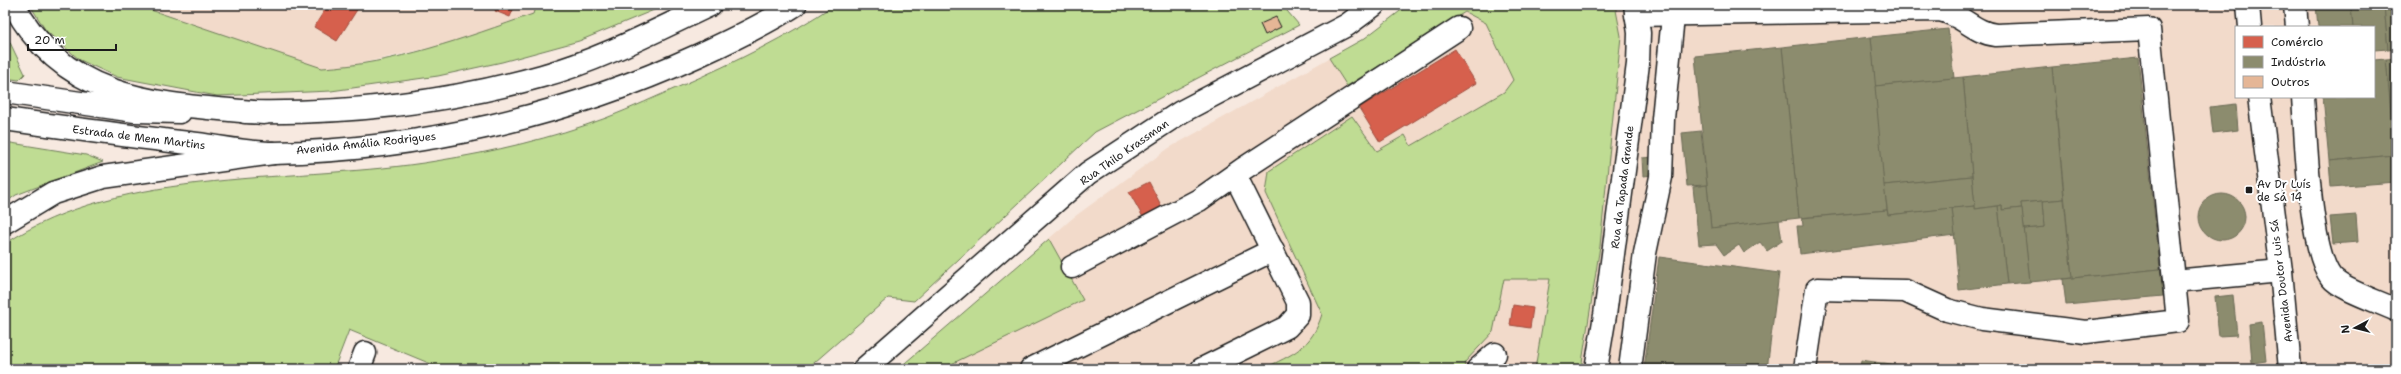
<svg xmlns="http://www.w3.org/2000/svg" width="2401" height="374" font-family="'Shantell Sans',sans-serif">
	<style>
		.built { fill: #f2daca; fill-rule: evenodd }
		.green { fill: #bfdc93; stroke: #6e7c58 }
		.shops { fill: #d6604d; stroke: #9e4c3e }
		.industry { fill: #8c8c6e; stroke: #6a6a55 }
		.building { fill: #e5b696; stroke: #1c1c1c }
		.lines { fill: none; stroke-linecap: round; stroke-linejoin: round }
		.minor-casing { stroke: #1c1c1c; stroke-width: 25 }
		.major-casing { stroke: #1c1c1c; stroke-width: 25 }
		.highway-casing { stroke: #1c1c1c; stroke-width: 25 }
		.minor { stroke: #fff; stroke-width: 22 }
		.major { stroke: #fff; stroke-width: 22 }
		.highway { stroke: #fff; stroke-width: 22 }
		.poi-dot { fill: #1c1c1c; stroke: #fff; stroke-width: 1.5 }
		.labels { text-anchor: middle; stroke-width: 4; stroke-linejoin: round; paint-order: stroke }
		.street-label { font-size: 11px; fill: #1c1c1c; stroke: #fff }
		.poi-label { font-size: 11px; fill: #1c1c1c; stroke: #fff; text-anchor: start }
	</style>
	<rect width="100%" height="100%" fill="#f7e9e0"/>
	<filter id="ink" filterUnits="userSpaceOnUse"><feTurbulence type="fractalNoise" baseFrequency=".025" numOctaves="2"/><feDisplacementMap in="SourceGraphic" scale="8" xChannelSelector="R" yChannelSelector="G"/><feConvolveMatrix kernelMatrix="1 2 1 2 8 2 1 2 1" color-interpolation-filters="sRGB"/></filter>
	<g filter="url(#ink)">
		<g class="built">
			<polygon points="136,5 536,5 534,14 451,43 345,67 321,68"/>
			<path d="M1411 5H2396V369H898L1074 217 1169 148 1365 38ZM2236 27H2374V97H2236Z"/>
		</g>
		<g class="green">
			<path d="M30 5H136L322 68C394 64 465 38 533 14L536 5H666L579 41 502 62 438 76 331 91 217 96 117 77 80 60 46 31Z"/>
			<path d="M834 5H1282L1299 25 1095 132 914 301 888 298 807 369H443L349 330 334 369H5V244C121 165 301 184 436 161 493 152 552 138 606 118 632 108 657 96 683 85 735 62 787 37 834 5Z"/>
			<path d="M1408 5H1615L1621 36 1600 246 1581 369H1535L1550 279H1504L1493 332 1465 362 1464 369H1263C1293 354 1312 348 1322 314L1266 193 1269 171 1352 116 1377 151 1405 135 1411 146 1504 92 1513 80 1486 23 1465 12 1347 86 1329 58 1365 38Z"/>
			<polygon points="5,32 25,74 19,80 5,78"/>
			<polygon points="5,142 86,155 103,162 16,195 5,203"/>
			<polygon points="1049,239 1083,300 941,369 898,369"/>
		</g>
		<g class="shops">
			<polygon points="328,5 360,5 337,41 314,27"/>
			<polygon points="497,5 515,5 510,17 495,11"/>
			<polygon points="1455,49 1476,83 1380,142 1359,108"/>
			<polygon points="1149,182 1163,209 1144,219 1129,192"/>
			<polygon points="1513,305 1533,308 1530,328 1510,325"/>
		</g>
		<g class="industry">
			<polygon points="2316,5 2351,5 2353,27 2318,27"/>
			<polygon points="2351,5 2384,5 2388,49 2374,50 2374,27 2353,27"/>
			<polygon points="2384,5 2396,5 2396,48 2388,49"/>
			<polygon points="1948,29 1954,78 1875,86 1871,37"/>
			<polygon points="1871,37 1887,210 1799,218 1782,47"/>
			<polygon points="1782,47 1799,218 1711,228 1695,56"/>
			<polygon points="2138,58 2160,269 2072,278 2052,67"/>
			<polygon points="2396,58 2396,126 2392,127 2386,59"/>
			<polygon points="2386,59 2395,155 2329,161 2323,97 2374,97 2374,60"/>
			<polygon points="2052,67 2064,199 2021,203 2022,208 2002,210 2002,205 1975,209 1963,77"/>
			<polygon points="1963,77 1972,176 1884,185 1875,86"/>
			<polygon points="2236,104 2238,130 2213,133 2210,107"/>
			<polygon points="2396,126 2396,182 2331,187 2329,161 2395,155 2392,127"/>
			<polygon points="1701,131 1707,185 1687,186 1682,133"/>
			<polygon points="1653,157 1654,175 1643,176 1642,158"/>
			<polygon points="1972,176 1975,206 1888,215 1884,185"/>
			<polygon points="1707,185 1711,228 1779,220 1782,241 1767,251 1760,242 1744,253 1739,245 1724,255 1716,244 1699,245 1693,187"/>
			<circle cx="2222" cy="217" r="23"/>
			<polygon points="2064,199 2072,278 2030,282 2024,229 2045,227 2043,201"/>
			<polygon points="2043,201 2045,227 2024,229 2021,203"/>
			<polygon points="2002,205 2002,210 2022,208 2030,282 2007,284 1998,206"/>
			<polygon points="1975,206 1975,209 1998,206 2007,284 1959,290 1952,208"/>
			<polygon points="1952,208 1955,235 1800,254 1797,226 1803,226 1802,218 1887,210 1888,215"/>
			<polygon points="2356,215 2358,242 2333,244 2330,217"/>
			<polygon points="1659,257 1779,273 1767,369 1644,369"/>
			<polygon points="2160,269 2163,296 2066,305 2063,279"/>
			<polygon points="2233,295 2237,335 2219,336 2215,297"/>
			<polygon points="2262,322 2266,361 2252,363 2249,324"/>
			<polygon points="1861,360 1881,363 1881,369 1860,369"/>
			<polygon points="1881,363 1884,363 1927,369 1881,369"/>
		</g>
		<polygon class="building" points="1276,17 1281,27 1265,35 1260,24"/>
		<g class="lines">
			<g class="minor-casing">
				<g id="minor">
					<polyline points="2248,5 2250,27"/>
					<polyline points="2295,5 2297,27"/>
					<path d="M1636 15 1939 10C1962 14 1974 33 1996 35L2149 29 2178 321 2086 332 1982 319 1947 310 1905 291 1817 289 1805 369"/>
					<polyline points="2259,97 2281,271 2290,369"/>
					<path d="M2303 97C2306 136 2309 249 2331 277 2341 290 2380 302 2396 310"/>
					<polyline points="1072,267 1199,200 1243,169 1459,28"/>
					<polyline points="2174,281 2281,271"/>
					<polyline points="359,369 365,353"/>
					<polyline points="864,369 1088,173 1181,112 1347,25 1374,5"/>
					<polyline points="1031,369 1273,250"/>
					<polyline points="1202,369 1287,327 1298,315 1298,302 1235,175"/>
					<polyline points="1478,369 1495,354"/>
					<polyline points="1596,369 1605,315 1638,64 1639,33 1635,5"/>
					<polyline points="1630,369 1645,253 1661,177 1663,119 1673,16"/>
				</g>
			</g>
			<g class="major-casing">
				<g id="major">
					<polyline points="5,92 135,111 180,112"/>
					<path d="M245 112C344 114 446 103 542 76 600 60 655 31 710 5"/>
					<path d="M5 119C69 128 133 137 197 144 222 147 249 153 274 153 419 150 565 116 697 56 730 41 764 25 795 5"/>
				</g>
			</g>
			<g class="highway-casing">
				<g id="highway">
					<path d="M14 5C66 105 166 104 264 113"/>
					<polyline points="5,222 53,193 103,177 273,153"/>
				</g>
			</g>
			<use href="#minor" class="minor"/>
			<use href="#major" class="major"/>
			<use href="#highway" class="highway"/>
		</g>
	</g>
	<rect class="poi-dot" x="2245" y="186" width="8" height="8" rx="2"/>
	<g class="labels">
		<g class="street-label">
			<text transform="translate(139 137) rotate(7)" y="4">Estrada de Mem Martins</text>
			<text transform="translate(366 143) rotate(-6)" y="4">Avenida Amália Rodrigues</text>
			<text transform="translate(1124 152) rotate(-35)" y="4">Rua Thilo Krassman</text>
			<text transform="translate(1622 187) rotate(-83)" y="4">Rua da Tapada Grande</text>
			<text transform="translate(2281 281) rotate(-97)" y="4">Avenida Doutor Luis Sá</text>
		</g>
		<g class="poi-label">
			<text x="2257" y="188">Av Dr Luís<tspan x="2257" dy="13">de Sá 14</tspan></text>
		</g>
	</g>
	<rect width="2401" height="374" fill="none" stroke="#fff" stroke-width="20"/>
	<rect x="10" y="10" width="2381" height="354" fill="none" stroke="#1c1c1c" stroke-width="1.5" filter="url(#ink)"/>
	<rect x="2235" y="26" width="140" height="72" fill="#ffffff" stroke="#a4a4a4"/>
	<rect x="2243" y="36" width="20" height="12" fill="#d6604d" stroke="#a4a4a4"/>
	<text x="2271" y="46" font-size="12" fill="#1c1c1c">Comércio</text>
	<rect x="2243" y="56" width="20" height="12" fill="#8c8c6e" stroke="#a4a4a4"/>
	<text x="2271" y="66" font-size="12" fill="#1c1c1c">Indústria</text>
	<rect x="2243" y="76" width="20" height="12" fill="#e5b696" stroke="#a4a4a4"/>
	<text x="2271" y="86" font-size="12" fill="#1c1c1c">Outros</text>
	<g transform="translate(2355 328) rotate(263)" stroke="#ffffff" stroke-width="3" paint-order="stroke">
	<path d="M0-3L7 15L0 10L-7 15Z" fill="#1c1c1c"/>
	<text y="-6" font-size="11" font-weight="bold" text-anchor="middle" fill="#1c1c1c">N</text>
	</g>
	<path d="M28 44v6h88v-6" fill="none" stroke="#1c1c1c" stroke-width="2"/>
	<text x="34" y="44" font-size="12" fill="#1c1c1c" stroke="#ffffff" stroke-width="3" paint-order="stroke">20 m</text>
</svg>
